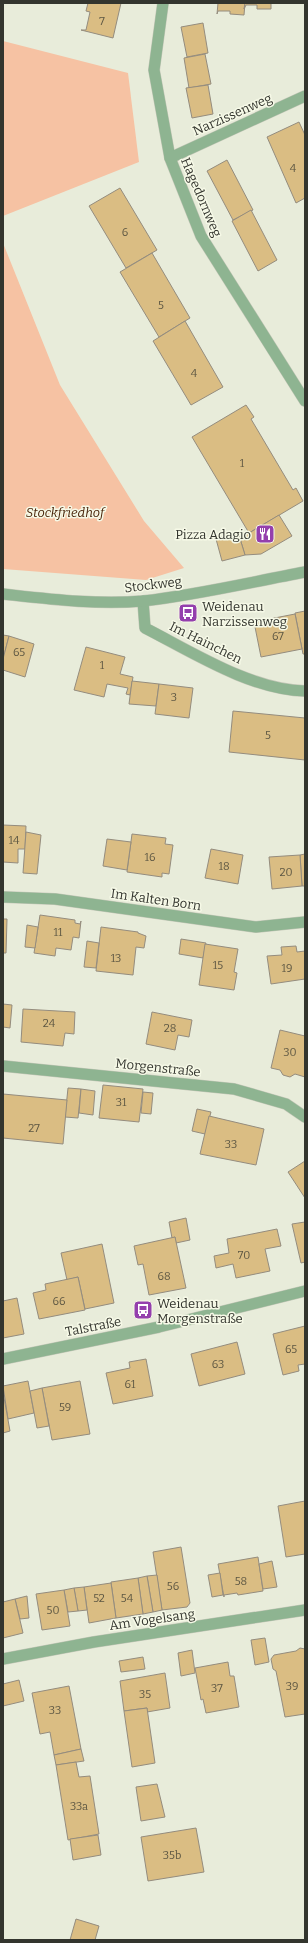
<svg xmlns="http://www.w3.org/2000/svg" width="308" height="1943" font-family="Bitter,serif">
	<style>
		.green { fill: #f6c2a3 }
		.building { fill: #dabd83; stroke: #948c7e }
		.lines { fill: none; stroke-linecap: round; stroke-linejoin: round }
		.minor-casing { stroke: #c4c7b8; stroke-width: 12 }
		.tertiary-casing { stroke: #c4c7b8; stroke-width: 12 }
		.minor { stroke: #8eb491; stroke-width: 11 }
		.tertiary { stroke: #8eb491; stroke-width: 11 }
		.labels { text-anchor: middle; stroke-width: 3; stroke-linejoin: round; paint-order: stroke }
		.number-label { font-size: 11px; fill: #5d5743 }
		.street-label { font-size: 13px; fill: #33352e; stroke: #f6f9e7 }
		.park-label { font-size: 13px; font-style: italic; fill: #482308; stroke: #f6f9e7 }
		.poi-label { font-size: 13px; fill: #33352e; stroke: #f6f9e7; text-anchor: start }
	</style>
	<rect width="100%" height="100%" fill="#e8ecda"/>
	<g class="green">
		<polygon points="3,41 128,73 139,162 3,216"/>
		<polygon points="3,243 60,385 144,521 184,568 146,580 3,569"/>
	</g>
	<g class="building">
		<polygon points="88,3 121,3 113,38 81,30 86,30 90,12 86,11"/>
		<polygon points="218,3 245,3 244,15 230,14 230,11 218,11 217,14"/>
		<polygon points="245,3 271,3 271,9 257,9 257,5 246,5 244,9"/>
		<polygon points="203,23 208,53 187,57 181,27"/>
		<polygon points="205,54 211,84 189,88 184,58"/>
		<polygon points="208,85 213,114 192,118 186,88"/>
		<polygon points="299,122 305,135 305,198 296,203 267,137"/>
		<polygon points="227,160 253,210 233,220 207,171"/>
		<polygon points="120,188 157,250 126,268 89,206"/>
		<polygon points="251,210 277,260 258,271 232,221"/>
		<polygon points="152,253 190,318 159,337 120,272"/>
		<polygon points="185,321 223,387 191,405 153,341"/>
		<polygon points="246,405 254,417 251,419 293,490 296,488 303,501 249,533 192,437"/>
		<polygon points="279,515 292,536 261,554 245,555 238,532 249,533"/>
		<polygon points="238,532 245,555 222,561 216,539"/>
		<polygon points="305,611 305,654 303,654 295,613"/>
		<polygon points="295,614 302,649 261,657 254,622"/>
		<polygon points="3,635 9,636 3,659"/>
		<polygon points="9,636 34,644 25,677 3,670 3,659"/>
		<polygon points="86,647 125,657 120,674 133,677 130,695 126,694 128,688 107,684 104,697 74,690"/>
		<polygon points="132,681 159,684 156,706 129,704"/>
		<polygon points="159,684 193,688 189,718 155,714"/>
		<polygon points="233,711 305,718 305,760 229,752"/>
		<polygon points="3,825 26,826 25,849 18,849 18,863 3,862"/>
		<polygon points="26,832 41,835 37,874 23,873"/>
		<polygon points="132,834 166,838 165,844 173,845 169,874 162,873 162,877 127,872"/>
		<polygon points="107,839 131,842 127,870 103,866"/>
		<polygon points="211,849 243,855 238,884 205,878"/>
		<polygon points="305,854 305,886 302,886 300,855"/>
		<polygon points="300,855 302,886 272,889 269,857"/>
		<polygon points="40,915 75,920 75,923 80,924 81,921 79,938 73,937 71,950 56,948 55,956 34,953"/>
		<polygon points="3,919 7,919 6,953 3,953"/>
		<polygon points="27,925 38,927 35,948 25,947"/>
		<polygon points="101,927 138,932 138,933 146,936 144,948 136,947 133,975 96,971"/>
		<polygon points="181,939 206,943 203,958 179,954"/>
		<polygon points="87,941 99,943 96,968 84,967"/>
		<polygon points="205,944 238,949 234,972 237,973 234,990 199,985"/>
		<polygon points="296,946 297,952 305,951 305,979 271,984 267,956 282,955 281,947"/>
		<polygon points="3,1004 12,1005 10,1028 3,1027"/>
		<polygon points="23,1009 75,1012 74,1034 65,1033 63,1046 21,1042"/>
		<polygon points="152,1012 192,1020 189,1037 178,1035 175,1050 146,1044"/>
		<polygon points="280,1030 305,1036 305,1077 295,1074 290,1077 283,1075 280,1070 271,1068"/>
		<polygon points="103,1085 143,1089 139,1122 99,1118"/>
		<polygon points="68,1088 81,1089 78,1118 65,1117"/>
		<polygon points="81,1089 95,1091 93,1115 79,1113"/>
		<polygon points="143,1092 153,1093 151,1114 141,1113"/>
		<polygon points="3,1094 67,1100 63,1144 3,1138"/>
		<polygon points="197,1109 211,1112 205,1134 192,1131"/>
		<polygon points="209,1116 264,1129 256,1165 200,1154"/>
		<polygon points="305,1161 305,1198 288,1172"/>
		<polygon points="186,1218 190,1240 176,1243 175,1237 172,1238 169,1222"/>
		<polygon points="305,1222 305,1262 301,1263 292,1224"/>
		<polygon points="277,1229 281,1246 265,1249 270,1271 236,1278 233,1264 216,1268 214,1256 229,1253 227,1239"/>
		<polygon points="175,1237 186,1288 149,1295 143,1264 138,1265 134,1246"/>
		<polygon points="102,1244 114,1303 85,1309 78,1277 67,1280 61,1253"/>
		<polygon points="78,1277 85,1310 39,1319 33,1293 46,1290 45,1284"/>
		<polygon points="17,1298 24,1334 3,1338 3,1301"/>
		<polygon points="305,1326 305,1364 298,1365 299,1371 283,1375 273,1334"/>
		<polygon points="237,1342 245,1374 199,1386 191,1354"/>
		<polygon points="146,1359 153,1396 113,1404 106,1373 130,1368 129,1362"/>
		<polygon points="28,1381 34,1413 8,1419 3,1386"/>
		<polygon points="80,1381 90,1434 52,1440 42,1388"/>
		<polygon points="42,1388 49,1426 37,1428 30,1391"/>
		<polygon points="3,1392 10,1431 3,1433"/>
		<polygon points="305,1501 305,1554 286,1557 278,1506"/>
		<polygon points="181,1547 190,1603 187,1607 162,1610 153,1552"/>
		<polygon points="258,1557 263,1591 238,1595 237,1593 224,1595 224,1597 218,1564"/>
		<polygon points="272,1561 277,1587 263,1589 259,1564"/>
		<polygon points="220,1573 223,1595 212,1597 208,1575"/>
		<polygon points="157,1575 162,1610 153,1612 147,1576"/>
		<polygon points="147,1576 153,1612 143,1614 138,1578"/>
		<polygon points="138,1578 143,1614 116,1618 111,1582"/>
		<polygon points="111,1583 116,1618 89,1623 84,1587"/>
		<polygon points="84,1587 87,1610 78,1611 74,1588"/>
		<polygon points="74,1588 78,1611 68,1612 64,1590"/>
		<polygon points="64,1590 70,1626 42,1630 36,1594"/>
		<polygon points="27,1596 29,1618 20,1619 15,1599"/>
		<polygon points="15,1599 23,1633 3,1638 3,1602"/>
		<polygon points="265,1638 269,1662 255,1665 251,1640"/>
		<polygon points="300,1648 305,1649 305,1714 285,1717 276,1671 273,1669 271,1659 274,1655 296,1651"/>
		<polygon points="192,1650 195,1673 181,1676 178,1653"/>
		<polygon points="143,1657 145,1669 121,1672 119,1661"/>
		<polygon points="228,1662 230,1676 234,1676 239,1707 206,1713 203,1699 201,1700 195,1668"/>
		<polygon points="165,1673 170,1708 147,1712 147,1708 124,1711 120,1681"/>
		<polygon points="19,1680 24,1701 3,1706 3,1684"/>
		<polygon points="69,1686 81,1749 54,1755 50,1732 40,1734 32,1693"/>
		<polygon points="147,1708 155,1763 132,1767 124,1711"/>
		<polygon points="81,1749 84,1761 56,1765 54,1755"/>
		<polygon points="76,1762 79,1777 90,1776 99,1834 68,1840 56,1765"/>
		<polygon points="157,1784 165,1817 141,1821 136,1787"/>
		<polygon points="196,1828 204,1872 148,1881 141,1837"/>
		<polygon points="98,1835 101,1855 73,1860 70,1839"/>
		<polygon points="76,1919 99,1926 95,1940 70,1940"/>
	</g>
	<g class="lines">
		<g class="minor-casing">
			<g id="minor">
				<polyline points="163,3 154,70 170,158 201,236 305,401"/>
				<polyline points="170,158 305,96"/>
				<path d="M143 601 145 628C192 652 251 690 305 691"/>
				<polyline points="3,897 55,899 256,927 305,922"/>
				<polyline points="3,1066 234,1089 286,1104 305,1117"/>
				<polyline points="3,1359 159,1327 305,1291"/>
				<polyline points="3,1659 94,1642 305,1610"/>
			</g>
		</g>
		<g class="tertiary-casing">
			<path id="tertiary" d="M3 594C49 599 97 605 143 601 197 595 251 582 305 572"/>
		</g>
		<use href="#minor" class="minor"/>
		<use href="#tertiary" class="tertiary"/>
	</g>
	<defs>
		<g id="restaurant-square" transform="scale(1)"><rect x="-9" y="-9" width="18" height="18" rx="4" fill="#943fad" stroke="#f6f9e7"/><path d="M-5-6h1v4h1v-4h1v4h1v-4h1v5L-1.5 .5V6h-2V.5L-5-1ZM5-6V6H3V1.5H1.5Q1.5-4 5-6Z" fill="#fff"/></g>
		<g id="bus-square" transform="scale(1)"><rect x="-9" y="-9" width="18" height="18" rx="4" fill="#943fad" stroke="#f6f9e7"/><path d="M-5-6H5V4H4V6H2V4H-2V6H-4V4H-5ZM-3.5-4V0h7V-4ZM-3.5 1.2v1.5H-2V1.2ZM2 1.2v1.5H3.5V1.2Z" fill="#fff"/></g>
	</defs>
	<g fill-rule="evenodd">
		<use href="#restaurant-square" x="265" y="534"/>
		<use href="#bus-square" x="188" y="613"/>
		<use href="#bus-square" x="143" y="1310"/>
	</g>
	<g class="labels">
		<g class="number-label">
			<text x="102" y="25">7</text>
			<text x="293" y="172">4</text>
			<text x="125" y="236">6</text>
			<text x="161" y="309">5</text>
			<text x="194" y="377">4</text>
			<text x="242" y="467">1</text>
			<text x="278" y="640">67</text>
			<text x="19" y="656">65</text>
			<text x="102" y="669">1</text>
			<text x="174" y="701">3</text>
			<text x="268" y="739">5</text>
			<text x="14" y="844">14</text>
			<text x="150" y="861">16</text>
			<text x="224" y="870">18</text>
			<text x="286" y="876">20</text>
			<text x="58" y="936">11</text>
			<text x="116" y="962">13</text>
			<text x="218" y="969">15</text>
			<text x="287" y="972">19</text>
			<text x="49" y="1027">24</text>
			<text x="170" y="1032">28</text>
			<text x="290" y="1056">30</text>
			<text x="121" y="1106">31</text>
			<text x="34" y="1132">27</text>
			<text x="231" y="1148">33</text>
			<text x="244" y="1259">70</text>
			<text x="164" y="1280">68</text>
			<text x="59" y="1305">66</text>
			<text x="291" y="1353">65</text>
			<text x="218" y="1368">63</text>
			<text x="130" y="1388">61</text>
			<text x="65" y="1411">59</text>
			<text x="241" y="1585">58</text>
			<text x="173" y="1590">56</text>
			<text x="99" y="1602">52</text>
			<text x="127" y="1602">54</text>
			<text x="53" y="1614">50</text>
			<text x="292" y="1690">39</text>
			<text x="217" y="1692">37</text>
			<text x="145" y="1698">35</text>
			<text x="55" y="1714">33</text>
			<text x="79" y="1810">33a</text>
			<text x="172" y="1859">35b</text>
		</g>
		<g class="street-label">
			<text transform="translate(232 114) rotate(-24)" y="5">Narzissenweg</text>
			<text transform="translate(202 197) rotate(67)" y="5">Hagedornweg</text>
			<text transform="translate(153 584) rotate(-7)" y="5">Stockweg</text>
			<text transform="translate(206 642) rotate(26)" y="5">Im Hainchen</text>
			<text transform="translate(156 899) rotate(8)" y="5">Im Kalten Born</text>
			<text transform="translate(158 1067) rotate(6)" y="5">Morgenstraße</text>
			<text transform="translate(93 1326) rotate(-11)" y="5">Talstraße</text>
			<text transform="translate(152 1619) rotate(-8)" y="5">Am Vogelsang</text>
		</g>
		<g class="park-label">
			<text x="65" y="517">Stockfriedhof</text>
		</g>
		<g class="poi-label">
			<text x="251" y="539" text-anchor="end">Pizza Adagio</text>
			<text x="202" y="611">Weidenau<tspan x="202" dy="15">Narzissenweg</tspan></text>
			<text x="157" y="1308">Weidenau<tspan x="157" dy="15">Morgenstraße</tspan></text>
		</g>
	</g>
	<rect width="308" height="1943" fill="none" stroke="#33352e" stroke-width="8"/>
</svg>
